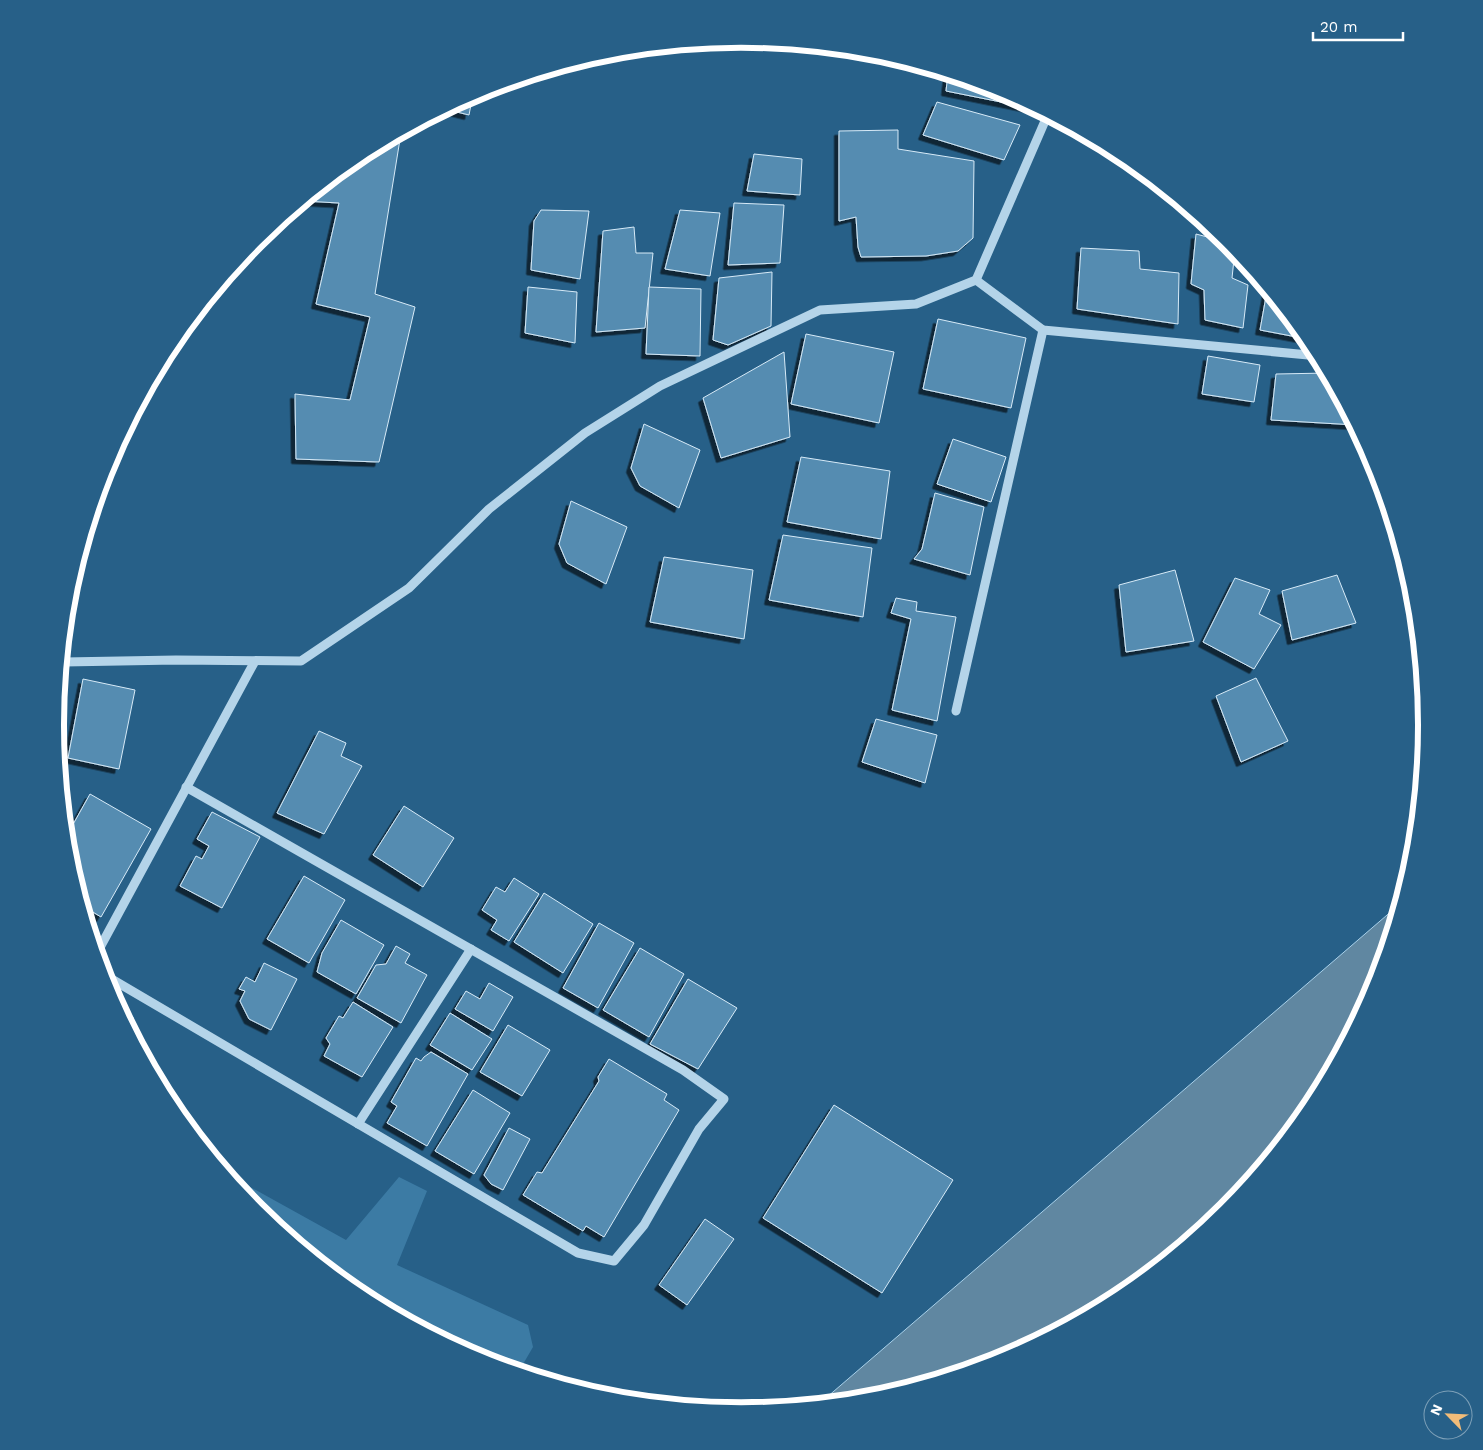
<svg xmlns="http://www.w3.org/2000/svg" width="1483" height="1450" font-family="'Work Sans',sans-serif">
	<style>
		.green { fill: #3c7ba4 }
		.water { fill: #6087a1; stroke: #a8d0e9 }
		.building { fill: #548cb1; stroke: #d7eaf7; filter: url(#shadow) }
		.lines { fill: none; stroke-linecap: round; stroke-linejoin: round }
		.minor { stroke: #b4d4e9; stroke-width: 9 }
		.rim { fill: none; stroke: #fff; stroke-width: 6 }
	</style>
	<defs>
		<filter id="shadow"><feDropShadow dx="-4.5" dy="4.5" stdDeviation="0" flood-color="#0009"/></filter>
	</defs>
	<rect width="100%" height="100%" fill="#276088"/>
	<polygon class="green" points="225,1173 346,1240 399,1177 427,1191 397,1265 528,1325 533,1347 519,1371 479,1359 360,1295 256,1210"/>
	<polygon class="water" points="1401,903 1375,988 1312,1106 1227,1210 1123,1296 1004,1359 875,1398 819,1404"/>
	<g class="building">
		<polygon points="948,74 1004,91 1031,106 1031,108 946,91"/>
		<polygon points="473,94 469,115 445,109"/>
		<polygon points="937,102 1020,125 1004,160 923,135"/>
		<polygon points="898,130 898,149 974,161 973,238 958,251 926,256 861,257 858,247 856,217 839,221 839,131"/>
		<polygon points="401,133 375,294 415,307 379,462 296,459 295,394 350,400 370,317 316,304 339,203 304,201 360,154"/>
		<polygon points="754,154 802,159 800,195 747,191"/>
		<polygon points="734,203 784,205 780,263 728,265"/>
		<polygon points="541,210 589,211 580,279 531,270 534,221"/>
		<polygon points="680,210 720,213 710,276 665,269"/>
		<polygon points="634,227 636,253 653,253 645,328 596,332 603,231"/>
		<polygon points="1196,234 1230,243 1235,250 1232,278 1248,285 1243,328 1205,320 1204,290 1191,284"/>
		<polygon points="1081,248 1139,251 1140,269 1179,273 1178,324 1077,309"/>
		<polygon points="772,272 771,326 728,345 713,340 719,278"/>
		<polygon points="528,287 577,292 575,343 525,333"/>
		<polygon points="649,287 701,289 700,356 646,354"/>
		<polygon points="1267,291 1269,291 1303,332 1302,338 1260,330"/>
		<polygon points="938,319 1026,338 1011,408 923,389"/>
		<polygon points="806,334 894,352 879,423 791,404"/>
		<polygon points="784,352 790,437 721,458 703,398"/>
		<polygon points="1208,356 1260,365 1254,402 1202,394"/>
		<polygon points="1328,373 1356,425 1271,420 1276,374"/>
		<polygon points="644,424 700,450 679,508 640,486 631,468"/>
		<polygon points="953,439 1006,457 991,502 937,484"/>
		<polygon points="801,457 890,471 881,539 787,522"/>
		<polygon points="935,493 984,507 970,575 914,559 922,549"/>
		<polygon points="571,501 627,527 606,584 567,563 559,544"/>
		<polygon points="783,535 872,548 863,617 769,600"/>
		<polygon points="664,557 753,570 744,639 650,622"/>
		<polygon points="1175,570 1194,641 1126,652 1119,585"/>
		<polygon points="1337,575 1356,623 1292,640 1282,591"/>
		<polygon points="1235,578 1270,590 1259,614 1281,625 1254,669 1203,642"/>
		<polygon points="896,598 917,602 916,611 956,617 937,721 892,710 911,619 891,613"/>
		<polygon points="1256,678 1288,741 1241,762 1216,696"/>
		<polygon points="83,679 135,690 119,769 68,758"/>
		<polygon points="876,719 937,735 925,783 862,762"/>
		<polygon points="319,731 346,743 341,756 362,766 324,834 277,813"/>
		<polygon points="90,794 151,829 101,917 83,906 68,859 66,837"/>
		<polygon points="404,806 454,838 423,887 373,855"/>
		<polygon points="212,812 260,837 222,908 180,886 196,856 202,859 209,846 197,839"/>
		<polygon points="304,876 345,900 309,963 267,939"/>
		<polygon points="514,878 539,894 509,941 491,930 497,920 482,910 496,887 505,892"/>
		<polygon points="544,893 593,924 563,973 514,942"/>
		<polygon points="341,920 384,945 356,994 317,972 322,953"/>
		<polygon points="599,923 634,943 598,1008 563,988"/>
		<polygon points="396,946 410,954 405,963 427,975 401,1023 357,998 376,965 386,964"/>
		<polygon points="640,948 684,974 649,1037 603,1010"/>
		<polygon points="264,963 297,979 271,1030 249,1019 240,1001 245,991 239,989 246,977 255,982"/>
		<polygon points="688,979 737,1008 698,1069 650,1044"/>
		<polygon points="489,983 513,997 493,1031 455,1009 466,991 480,999"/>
		<polygon points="114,1000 123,1005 124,1012 133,1017 130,1029"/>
		<polygon points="353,1002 393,1027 362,1077 324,1056 330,1044 326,1038 339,1016 343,1018"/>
		<polygon points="450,1013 492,1039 472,1070 430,1045"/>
		<polygon points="508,1025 550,1050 522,1096 480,1072"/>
		<polygon points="133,1034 144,1039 139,1047"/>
		<polygon points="431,1052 468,1074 427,1146 387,1123 397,1106 391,1102 416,1058 421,1061 424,1057"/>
		<polygon points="609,1059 667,1094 664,1100 679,1110 604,1237 586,1226 583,1231 523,1195 537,1172 542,1173 599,1081 598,1077"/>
		<polygon points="473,1090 510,1113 474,1174 435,1151"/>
		<polygon points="834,1105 953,1180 882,1293 763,1218"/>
		<polygon points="509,1128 530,1139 503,1190 491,1184 484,1175"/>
		<polygon points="705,1219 734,1239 687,1305 659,1285"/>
	</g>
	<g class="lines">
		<g class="minor">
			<polyline points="976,280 1043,330 1319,356"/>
			<polyline points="61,663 64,662 176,660 301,661 409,588 489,509 585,433 660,386 820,310 916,304 976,280 1048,114"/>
			<polyline points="956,711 1043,330"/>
			<polyline points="97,953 255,661"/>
			<polyline points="103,974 578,1253 614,1261 644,1225 699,1129 724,1099 683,1070 186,787"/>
			<polyline points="358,1124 471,949"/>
		</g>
	</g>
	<path d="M0 0H1483V1450H0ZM64 725a677 677 0 1 1 1354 0a677 677 0 1 1-1354 0Z" fill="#276088" fill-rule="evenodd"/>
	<path class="rim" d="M64 725a677 677 0 1 1 1354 0a677 677 0 1 1-1354 0Z"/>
	<g transform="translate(1448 1415) rotate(294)"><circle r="24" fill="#276088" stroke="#7da0b8"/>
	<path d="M0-4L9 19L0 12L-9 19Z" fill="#f1bc79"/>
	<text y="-8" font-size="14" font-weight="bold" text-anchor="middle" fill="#ffffff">N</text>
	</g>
	<path d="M1313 32v8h90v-8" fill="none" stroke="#ffffff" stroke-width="2.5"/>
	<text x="1320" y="32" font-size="15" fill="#ffffff" stroke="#276088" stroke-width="4" paint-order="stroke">20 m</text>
</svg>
